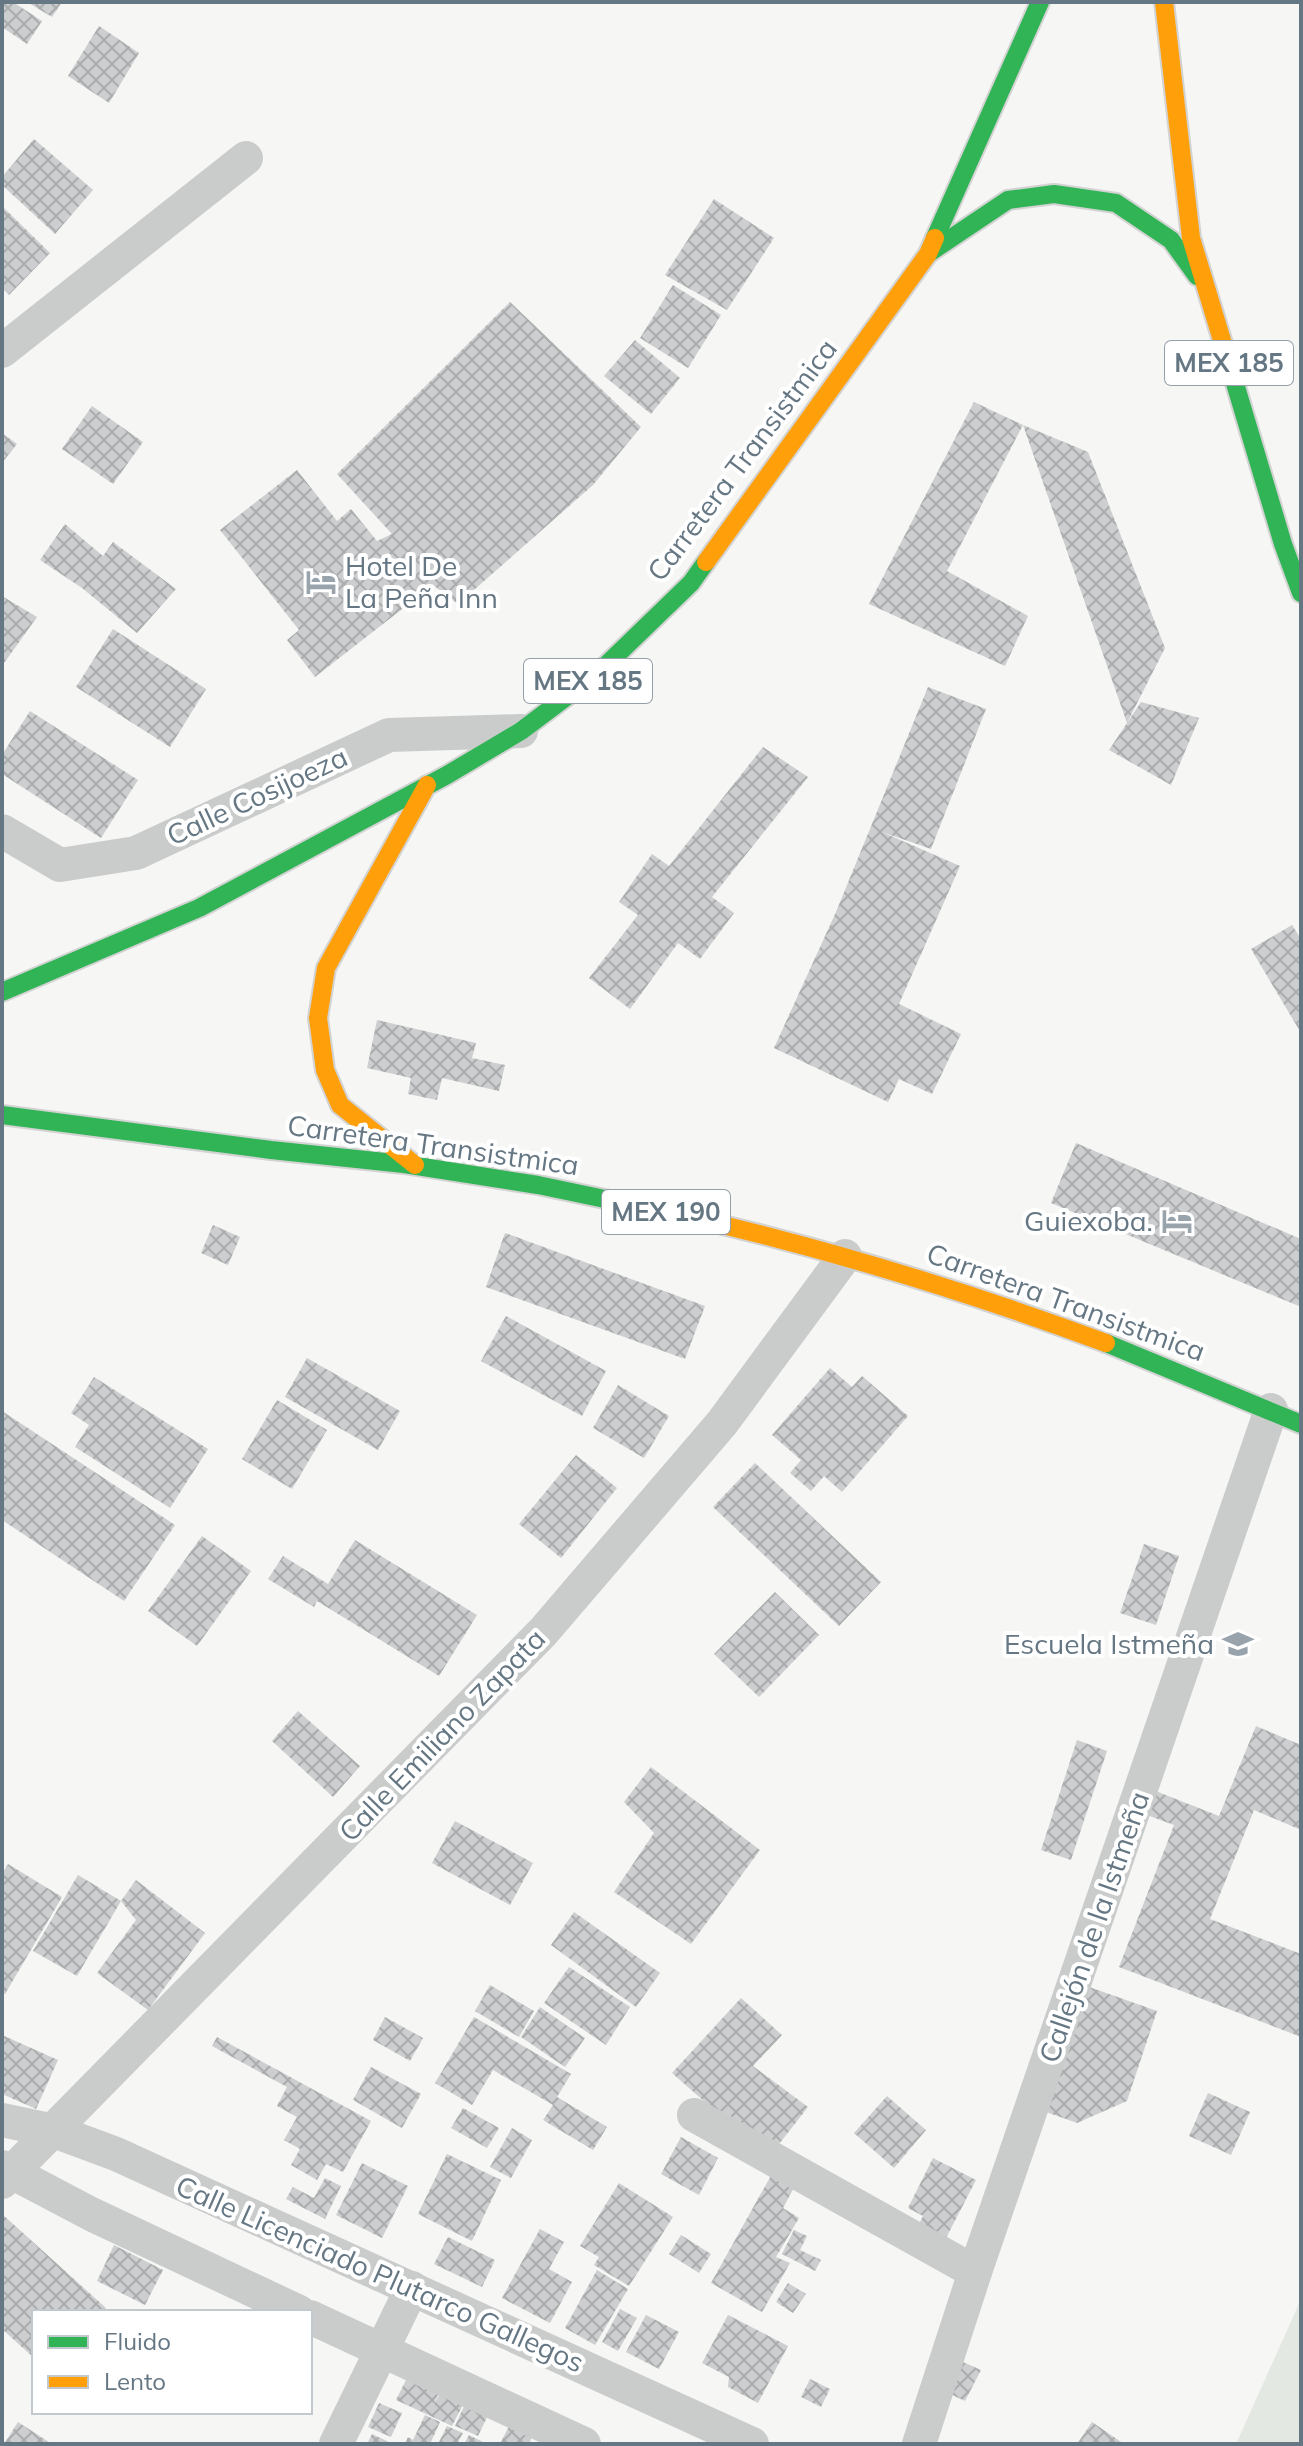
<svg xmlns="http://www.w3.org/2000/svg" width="1303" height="2446" font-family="Mulish,sans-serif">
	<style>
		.garden { fill: #e4e8e2 }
		.building { fill: url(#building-cross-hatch) }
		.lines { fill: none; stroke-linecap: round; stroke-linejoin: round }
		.fast-casing { stroke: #d3d3d3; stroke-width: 22 }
		.slow-casing { stroke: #d3d3d3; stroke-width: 22 }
		.street { stroke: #cacccc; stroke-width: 34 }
		.fast { stroke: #30b455; stroke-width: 18 }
		.slow { stroke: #ff9f0a; stroke-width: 18 }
		.labels { text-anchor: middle; stroke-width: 8; stroke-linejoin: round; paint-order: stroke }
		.shield { fill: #fff; stroke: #94a0a9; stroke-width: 2 }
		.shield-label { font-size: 26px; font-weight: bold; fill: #667784 }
		.street-label { font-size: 28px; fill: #667784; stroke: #fff }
		.poi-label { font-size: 28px; fill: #667784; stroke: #fff; text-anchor: end }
	</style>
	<defs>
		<pattern id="building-cross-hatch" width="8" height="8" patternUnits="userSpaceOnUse" patternTransform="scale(2)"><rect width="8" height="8" fill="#cdcecf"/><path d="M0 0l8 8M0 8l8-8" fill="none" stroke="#aaacae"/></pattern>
	</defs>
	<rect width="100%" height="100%" fill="#f6f6f4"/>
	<polygon class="garden" points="1301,2299 1301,2444 1236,2444"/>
	<g class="building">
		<polygon points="2,2 13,2 42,21 27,44 2,27"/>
		<polygon points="27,2 62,2 52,17"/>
		<polygon points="99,26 139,53 109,103 68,76"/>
		<polygon points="34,139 93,190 55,234 2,185 2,177"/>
		<polygon points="714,199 774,238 727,310 665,275"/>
		<polygon points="2,206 50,253 9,295 2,288"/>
		<polygon points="673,285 721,315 688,368 640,338"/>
		<polygon points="510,302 641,427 593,485 458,604 433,585 315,677 287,640 299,630 220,530 297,470 337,521 351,509 377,541 392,534 337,474"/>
		<polygon points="635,340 680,378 651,414 604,376"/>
		<polygon points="974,402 1023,425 947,571 1028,616 1005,666 869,604"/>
		<polygon points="92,406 143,442 113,484 62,449"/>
		<polygon points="1023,425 1088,452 1165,648 1127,723 1141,702 1199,718 1171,785 1109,750 1127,723"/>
		<polygon points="2,433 17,444 2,463"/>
		<polygon points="65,524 103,556 113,542 176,589 137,633 82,588 40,560"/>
		<polygon points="2,596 37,617 2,666"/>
		<polygon points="113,629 206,689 170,747 76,687"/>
		<polygon points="928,687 986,709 931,849 882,832 960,866 899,1004 961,1034 932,1094 899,1079 888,1102 774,1048 836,912"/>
		<polygon points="30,711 138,780 101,838 2,774 2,755"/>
		<polygon points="763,747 808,777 712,897 734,913 700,959 678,943 630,1009 589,978 638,915 619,902 652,854 669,866"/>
		<polygon points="1292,925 1301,939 1301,1033 1251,949"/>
		<polygon points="377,1020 476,1043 472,1058 505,1065 499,1091 442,1078 437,1100 408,1094 411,1078 367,1068"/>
		<polygon points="1076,1143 1301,1239 1301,1307 1051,1203"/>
		<polygon points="213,1225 240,1237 228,1265 201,1253"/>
		<polygon points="505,1233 705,1306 685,1359 486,1287"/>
		<polygon points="506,1316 606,1371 582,1416 481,1361"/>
		<polygon points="307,1358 400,1411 378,1450 285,1397"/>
		<polygon points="830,1368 852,1387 862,1376 908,1416 842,1492 824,1476 811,1491 790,1473 801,1460 772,1435"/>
		<polygon points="94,1377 208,1449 170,1508 75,1447 89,1425 71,1413"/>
		<polygon points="618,1385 669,1416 644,1458 593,1428"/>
		<polygon points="277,1400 327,1430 292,1489 242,1459"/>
		<polygon points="2,1411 175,1525 124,1601 2,1520"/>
		<polygon points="576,1455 617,1488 561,1558 519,1524"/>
		<polygon points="755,1463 881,1582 839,1626 713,1507"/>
		<polygon points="202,1536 251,1571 197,1646 148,1611"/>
		<polygon points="355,1540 477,1615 439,1676 317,1601 314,1607 268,1579 283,1556 328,1584"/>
		<polygon points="1144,1544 1179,1556 1156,1625 1120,1613"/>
		<polygon points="775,1592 819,1635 759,1697 714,1654"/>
		<polygon points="298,1711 360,1766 333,1797 272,1741"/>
		<polygon points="1256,1726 1301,1745 1301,1830 1254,1810 1210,1919 1301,1954 1301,2037 1119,1967 1174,1825 1144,1814 1153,1790 1219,1816"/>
		<polygon points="1077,1740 1107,1751 1071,1860 1041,1850"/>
		<polygon points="651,1767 760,1850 691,1944 614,1892 654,1833 624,1802"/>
		<polygon points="455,1821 533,1863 510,1905 432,1863"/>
		<polygon points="8,1864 62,1897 5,1994 2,1992 2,1874"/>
		<polygon points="78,1875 121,1901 77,1976 33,1951"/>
		<polygon points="136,1880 205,1933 148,2010 97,1973 136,1920 121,1901"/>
		<polygon points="574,1912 660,1973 636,2007 551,1945"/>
		<polygon points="569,1967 630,2007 606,2045 544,2003"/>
		<polygon points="1078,1983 1157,2011 1127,2101 1077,2123 1035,2108"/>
		<polygon points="490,1985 534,2011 519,2037 475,2011"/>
		<polygon points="741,1998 782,2035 753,2066 808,2107 776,2148 714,2110 672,2073"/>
		<polygon points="540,2007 585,2038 565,2067 521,2037"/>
		<polygon points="385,2017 423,2038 410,2061 373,2040"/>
		<polygon points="474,2017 571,2074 557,2097 607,2127 593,2150 543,2120 553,2105 493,2070 472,2105 435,2083"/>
		<polygon points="2,2035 58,2060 36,2109 2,2094"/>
		<polygon points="217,2037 371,2121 343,2172 326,2164 317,2180 291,2165 300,2149 284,2140 297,2117 277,2106 287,2087 212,2046"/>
		<polygon points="371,2067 421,2094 402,2128 353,2100"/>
		<polygon points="1208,2093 1250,2112 1231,2155 1189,2136"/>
		<polygon points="887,2096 926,2130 894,2168 854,2133"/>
		<polygon points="463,2108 499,2128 487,2148 451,2128"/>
		<polygon points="512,2128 532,2140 511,2178 490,2167"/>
		<polygon points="681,2137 718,2158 699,2195 661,2174"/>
		<polygon points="447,2154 501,2180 472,2241 418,2214"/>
		<polygon points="933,2158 976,2180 945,2240 918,2226 923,2216 908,2208"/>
		<polygon points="362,2163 408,2186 382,2238 336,2215"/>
		<polygon points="773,2172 796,2184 783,2208 799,2218 776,2257 790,2263 762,2312 711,2283"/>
		<polygon points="325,2178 341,2186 325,2219 286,2199 293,2187 314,2198"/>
		<polygon points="619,2183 673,2217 629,2286 594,2265 599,2257 580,2246"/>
		<polygon points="2,2214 106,2308 102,2312 34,2312 34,2358 2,2329"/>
		<polygon points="540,2229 564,2242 549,2269 572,2282 550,2323 502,2298"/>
		<polygon points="794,2230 807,2236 800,2250 821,2260 815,2271 782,2254"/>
		<polygon points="681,2235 711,2254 699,2273 669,2254"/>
		<polygon points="448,2237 495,2260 482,2287 434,2264"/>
		<polygon points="114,2245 163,2270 145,2305 97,2281"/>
		<polygon points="597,2270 628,2289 595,2345 565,2328"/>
		<polygon points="788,2283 806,2294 793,2313 776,2302"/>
		<polygon points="620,2309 637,2318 618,2351 602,2342"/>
		<polygon points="646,2315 679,2332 659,2369 626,2352"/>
		<polygon points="728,2315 788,2346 758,2403 728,2387 729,2377 702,2363"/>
		<polygon points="954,2358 981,2370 965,2401 939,2389"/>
		<polygon points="408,2376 440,2391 433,2405 441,2392 464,2403 452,2426 396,2400"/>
		<polygon points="810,2379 830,2389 821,2407 801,2397"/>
		<polygon points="466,2402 489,2413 478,2436 455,2426"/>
		<polygon points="379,2403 402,2413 391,2437 368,2427"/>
		<polygon points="425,2415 440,2422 430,2444 405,2444 408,2437 413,2440"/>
		<polygon points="512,2420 535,2430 529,2444 500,2444"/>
		<polygon points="18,2422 52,2444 4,2444"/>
		<polygon points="1092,2422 1124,2444 1077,2444"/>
		<polygon points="447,2426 463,2433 457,2444 438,2444"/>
		<polygon points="372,2434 393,2444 367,2444"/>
		<polygon points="469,2435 487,2444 464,2444"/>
	</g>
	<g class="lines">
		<g class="fast-casing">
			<g id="fast">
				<polyline points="935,238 1040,2"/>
				<polyline points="929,253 1008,200 1054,194 1116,203 1171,240 1197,276"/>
				<polyline points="1231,370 1283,544 1301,593"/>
				<polyline points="2,992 199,908 447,775 521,731 598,673 691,583 706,562"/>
				<polyline points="2,1115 271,1150 404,1164 538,1185 667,1212"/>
				<polyline points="1106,1343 1301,1424"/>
			</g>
		</g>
		<g class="slow-casing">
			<g id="slow">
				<polyline points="1164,2 1191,238 1231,370"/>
				<polyline points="706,562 928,254 935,238"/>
				<polyline points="415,1165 340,1105 325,1070 318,1018 326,968 427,785"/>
				<path d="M667 1212C816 1245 963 1290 1106 1343"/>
			</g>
		</g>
		<g class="street">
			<polyline points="2,351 246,158"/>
			<polyline points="2,831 60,865 136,853 389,735 521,731"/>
			<polyline points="694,2115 975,2272"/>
			<polyline points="2,2120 54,2131 116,2154 752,2444"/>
			<polyline points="2,2167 91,2214 299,2312"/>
			<polyline points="2,2182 543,1632 722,1423 845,1256"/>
			<polyline points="310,2317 584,2444"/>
			<polyline points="336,2444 412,2288"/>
			<polyline points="919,2444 975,2272 1271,1410"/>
		</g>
		<use href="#fast" class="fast"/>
		<use href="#slow" class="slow"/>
	</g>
	<defs>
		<g id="hotel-bare" transform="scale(2.4)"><path d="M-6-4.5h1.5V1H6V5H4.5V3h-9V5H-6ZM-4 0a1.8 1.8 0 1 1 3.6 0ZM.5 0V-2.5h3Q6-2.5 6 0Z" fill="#98a3ab" stroke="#fff" stroke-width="2.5" paint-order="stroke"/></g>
		<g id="school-bare" transform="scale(2.4)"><path d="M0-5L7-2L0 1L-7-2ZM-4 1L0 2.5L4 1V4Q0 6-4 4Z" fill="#98a3ab" stroke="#fff" stroke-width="2.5" paint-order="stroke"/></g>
	</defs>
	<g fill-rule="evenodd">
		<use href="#hotel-bare" x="321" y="582"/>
		<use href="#hotel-bare" x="1177" y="1221"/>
		<use href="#school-bare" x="1238" y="1644"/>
	</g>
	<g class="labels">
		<g class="shield">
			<rect x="1165" y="341" width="128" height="44" rx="6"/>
			<rect x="524" y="659" width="128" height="44" rx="6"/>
			<rect x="602" y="1190" width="128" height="44" rx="6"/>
		</g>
		<g class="shield-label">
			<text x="1229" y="372">MEX 185</text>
			<text x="588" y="690">MEX 185</text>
			<text x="666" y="1221">MEX 190</text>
		</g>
		<g class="street-label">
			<text transform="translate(742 460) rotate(-53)" y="10">Carretera Transistmica</text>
			<text transform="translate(257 796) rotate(-25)" y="10">Calle Cosijoeza</text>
			<text transform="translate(433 1145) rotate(8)" y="10">Carretera Transistmica</text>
			<text transform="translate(1066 1302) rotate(20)" y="10">Carretera Transistmica</text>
			<text transform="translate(442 1735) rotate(-46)" y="10">Calle Emiliano Zapata</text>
			<text transform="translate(1094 1927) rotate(-71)" y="10">Callejón de la Istmeña</text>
			<text transform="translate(380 2274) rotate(24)" y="10">Calle Licenciado Plutarco Gallegos</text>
		</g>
		<g class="poi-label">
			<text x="345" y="576" text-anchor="start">Hotel De<tspan x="345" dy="32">La Peña Inn</tspan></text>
			<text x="1153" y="1231">Guiexoba.</text>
			<text x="1214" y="1654">Escuela Istmeña</text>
		</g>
	</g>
	<rect width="1303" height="2446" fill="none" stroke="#667784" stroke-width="8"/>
	<rect x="32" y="2310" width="280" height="104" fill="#ffffff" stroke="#c2c9ce" stroke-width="2"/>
	<rect x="48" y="2336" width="40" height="12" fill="#30b455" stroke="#c2c9ce" stroke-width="2"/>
	<text x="104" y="2350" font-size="24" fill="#667784">Fluido</text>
	<rect x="48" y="2376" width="40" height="12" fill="#ff9f0a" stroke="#c2c9ce" stroke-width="2"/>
	<text x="104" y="2390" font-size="24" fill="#667784">Lento</text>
</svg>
